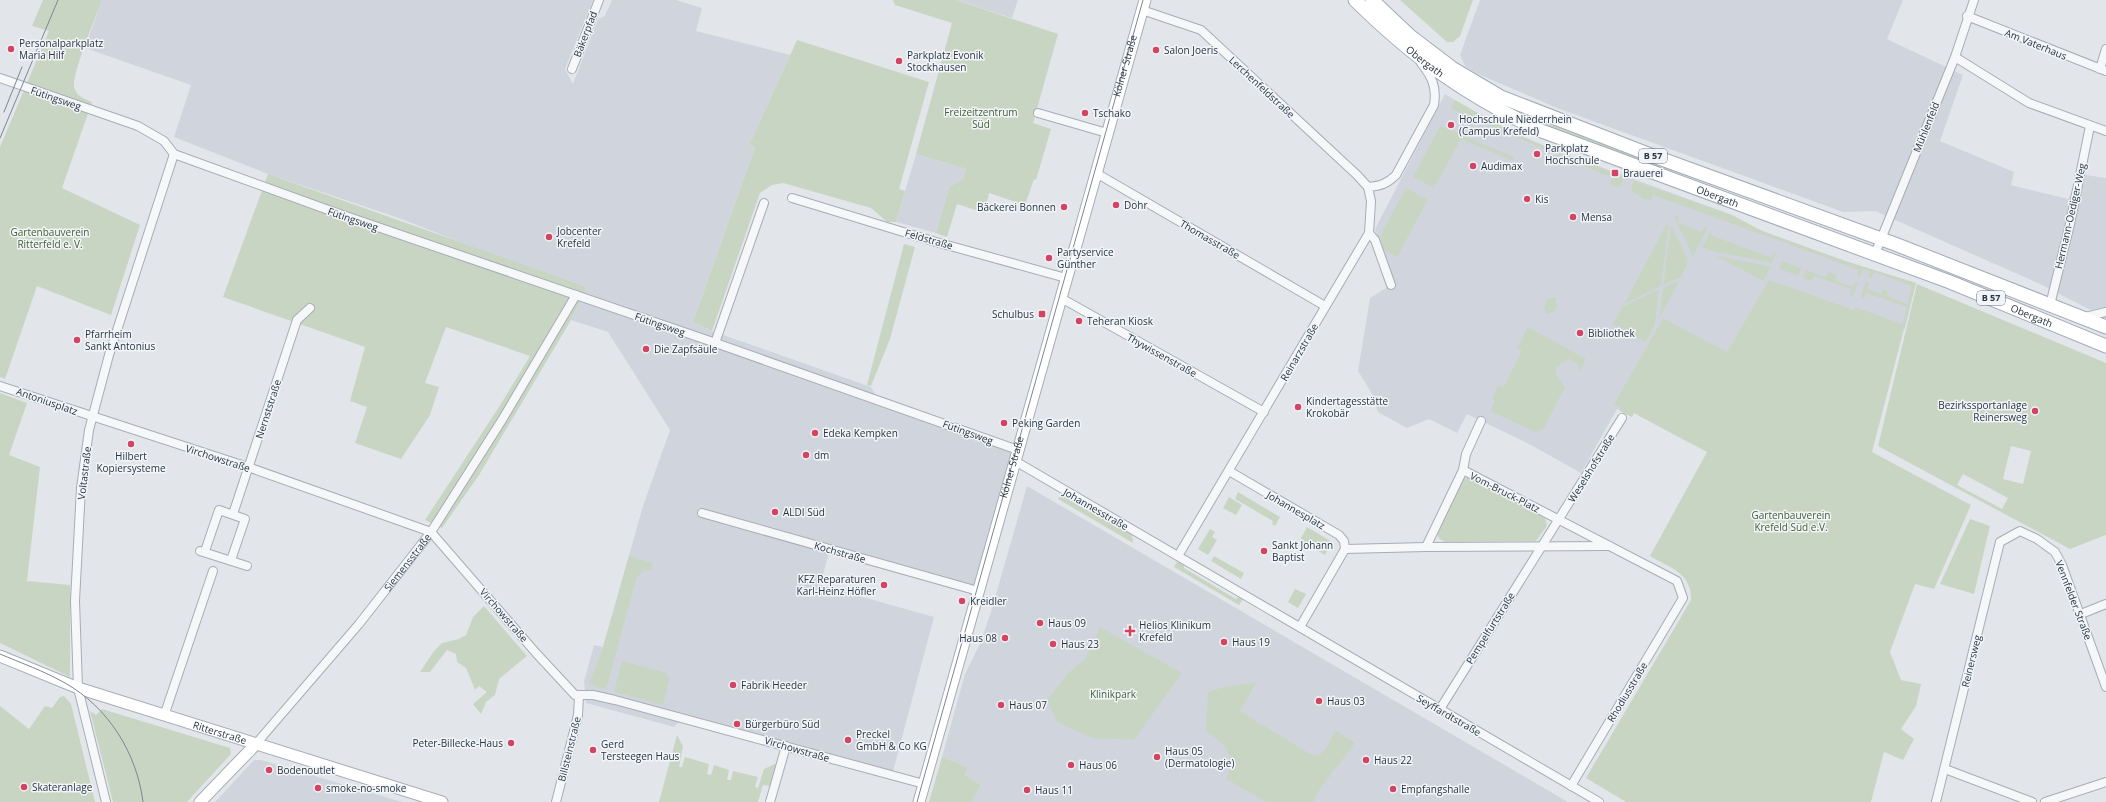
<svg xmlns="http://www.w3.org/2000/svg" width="2106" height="802" font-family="'Open Sans',sans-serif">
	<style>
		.built { fill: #d0d5dd }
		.green { fill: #c9d5c3; fill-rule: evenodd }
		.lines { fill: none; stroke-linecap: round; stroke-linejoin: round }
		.street-casing { stroke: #a7adb6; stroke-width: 10 }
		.secondary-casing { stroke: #a7adb6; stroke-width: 13 }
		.primary-casing { stroke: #a1abb7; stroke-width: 15 }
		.street { stroke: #f5f7f9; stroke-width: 8 }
		.secondary { stroke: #fff; stroke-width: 11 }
		.primary { stroke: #fff; stroke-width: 13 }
		.tram { stroke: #7b8695; stroke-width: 1 }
		.poi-dot { fill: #d34462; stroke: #f2f5f8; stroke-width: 1.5 }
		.labels { text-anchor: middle; stroke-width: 3; stroke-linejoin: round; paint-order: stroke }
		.shield { fill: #f2f5f8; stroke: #656f7a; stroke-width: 1 }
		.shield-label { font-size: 9px; font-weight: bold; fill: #293544 }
		.street-label { font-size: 10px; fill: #293544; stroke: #f2f5f8 }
		.poi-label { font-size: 10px; fill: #293544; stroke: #f2f5f8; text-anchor: start }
		.park-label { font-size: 10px; fill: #406036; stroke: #f2f5f8 }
	</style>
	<rect width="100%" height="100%" fill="#e2e6eb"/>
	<g class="built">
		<polygon points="102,0 593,0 565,69 573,84 598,19 605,16 612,0 676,0 702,8 696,31 790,55 749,145 755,147 693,322 712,331 871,387 882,407 1012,453 971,594 829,553 820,585 934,617 891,779 681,720 674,727 586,703 584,681 594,645 603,647 643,506 670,430 608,332 571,320 587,287 493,255 399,218 268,174 174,137 191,85 85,48"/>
		<polygon points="956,0 1018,0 1012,18"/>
		<polygon points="1480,0 1903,0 1887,39 1963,75 1940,141 2014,172 2011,185 2068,199 2086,175 2106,178 2106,318 2040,284 1875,211 1843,212 1557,108 1476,73 1465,66 1460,55"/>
		<polygon points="1445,94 1490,121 1546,147 1732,215 1762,231 1845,261 1916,283 1905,329 1688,442 1634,413 1632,417 1617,409 1581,473 1529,444 1467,414 1457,433 1429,419 1407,428 1378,412 1371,392 1358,371 1370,298 1394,283 1375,229"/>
		<polygon points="916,154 966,169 963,179 949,187 936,233 896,222"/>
		<polygon points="1027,486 1568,802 972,802 981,785 965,775 968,767 942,757 965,674 979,646 990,615"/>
		<polygon points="254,760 261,760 402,802 215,802"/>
	</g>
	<g class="green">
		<path d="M43 0H102C96 17 72 73 74 87 76 96 85 99 92 102L62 188 140 225 111 315 37 286 5 379 0 377V147L49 31 32 26Z"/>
		<polygon points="893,0 956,0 1058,34 1033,123 1051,129 1036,180 1034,179 1025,205 989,193 985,213 957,204 947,237 936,233 949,187 963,179 966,169 916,154 952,23 895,5"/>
		<polygon points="1400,0 1473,0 1460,36 1453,42 1447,42"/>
		<polygon points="797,40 929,82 899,189 905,191 896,222 887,222 871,208 783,183 772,185 760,193 712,331 693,322 755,147 749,145"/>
		<polygon points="1452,74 1748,194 1747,197 1678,173 1650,166 1568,136 1512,111"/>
		<polygon points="1455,100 1517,135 1622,176 1624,179 1619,188 1610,184 1612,178 1451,109"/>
		<polygon points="1440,126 1443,127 1514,157 1513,161 1461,139 1434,188 1413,177"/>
		<polygon points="268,174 587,287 571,320 479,475 442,528 425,520 499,407 530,356 446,327 425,383 439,387 430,415 401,459 355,443 367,407 350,401 365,347 223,297"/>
		<path d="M1635 181 1732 215 1762 231 1845 261 1916 283 1872 452 1971 505 1934 589 1915 584 1890 652 1901 680 1921 684 1916 706 1901 729 1914 739 1903 760 1884 752 1871 802H1626L1586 778 1691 600C1692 573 1670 568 1650 556L1707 452 1634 413 1632 417 1620 411 1621 408 1614 404 1663 318 1727 352 1769 280 1854 310 1855 307 1902 324 1907 307 1866 293 1864 298 1861 297 1866 282 1869 284 1867 289 1881 294 1883 289 1888 291 1887 296 1907 304 1912 286 1874 272 1872 278 1868 277 1869 271 1863 269 1860 277 1857 276 1859 270 1653 195 1651 200 1643 199 1632 191 1631 185Z"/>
		<polygon points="1406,188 1428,200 1397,257 1384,250 1380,236"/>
		<polygon points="1673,215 1679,217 1678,223 1702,232 1704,227 1708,228 1693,256"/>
		<polygon points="1669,224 1661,286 1624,304 1666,225"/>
		<polygon points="1671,225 1689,261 1681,277 1663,285"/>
		<polygon points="1712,229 1711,235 1772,258 1774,253 1776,254 1772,263 1712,251 1702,247"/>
		<polygon points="904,244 915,247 890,339 871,386 867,385"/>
		<polygon points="1714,255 1771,267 1763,281"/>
		<polygon points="1782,261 1801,268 1799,276 1779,269"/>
		<polygon points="1806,270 1826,277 1828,272 1837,275 1836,281 1853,287 1855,282 1858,283 1853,297 1850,295 1851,289 1814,276 1812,281 1803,278"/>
		<polygon points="1680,280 1659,319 1663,288"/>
		<path d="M1917 284 2106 363V535L2070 549 1878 446ZM2011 446 2031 451 2023 484 2003 479ZM1963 474 2008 498 2002 509 1957 485Z"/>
		<polygon points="1659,289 1655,324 1646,342 1613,324 1622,307"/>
		<polygon points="1552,297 1556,298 1557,306 1554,312 1547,314 1544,309 1547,300"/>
		<polygon points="1528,327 1586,359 1580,371 1577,363 1568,359 1556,367 1556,374 1565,387 1544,428 1539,431 1535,432 1490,411 1495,401 1492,399 1498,385 1503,388 1522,351 1517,348"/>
		<polygon points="0,393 27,403 9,455 40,467 27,581 70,585 70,677 0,643"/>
		<path d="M1465 478H1469L1545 518 1547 526 1536 541 1445 542C1439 539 1437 537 1437 531L1461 481Z"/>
		<polygon points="1238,492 1280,517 1275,526 1272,524 1273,521 1235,499"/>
		<polygon points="1061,495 1132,535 1133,543 1058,499"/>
		<polygon points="1229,497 1242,505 1236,515 1223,508"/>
		<polygon points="1970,519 1990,526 1974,594 1940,584"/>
		<polygon points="1307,527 1332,542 1325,555 1300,540"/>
		<polygon points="1210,529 1215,532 1212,537 1217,540 1208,555 1198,549"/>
		<polygon points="629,556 653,563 651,571 645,570 637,577 606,689 589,684 603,647"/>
		<polygon points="1214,556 1244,573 1241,579 1211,561"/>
		<polygon points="1178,560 1184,564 1184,568 1236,599 1239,596 1243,599 1239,605 1174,567"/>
		<polygon points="1295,589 1306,594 1298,608 1288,602"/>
		<polygon points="484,606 527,656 499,679 495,695 486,702 481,714 473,704 487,692 479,686 475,690 466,668 457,662 456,654 447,650 430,672 420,672 434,651 442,643 459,639 466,635 473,617"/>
		<polygon points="1100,627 1182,673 1134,740 1092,738 1057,722 1047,700 1067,674 1085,659"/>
		<polygon points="622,661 667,673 666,676 670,677 663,705 614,692"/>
		<path d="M1257 682 1240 711 1310 754 1319 755 1327 747 1335 730 1355 743 1320 789 1313 802H1266L1226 779C1237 754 1225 744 1206 731L1208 692 1224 687Z"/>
		<polygon points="64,696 71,704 95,802 0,802 0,706 29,729 45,706 52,708 60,697"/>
		<polygon points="102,709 230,748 231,754 187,802 113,802 90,711 96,715"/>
		<polygon points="677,735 683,746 679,767 682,767 685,757 709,764 707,774 711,775 714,765 729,770 727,780 731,780 733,771 758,777 755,787 758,788 764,769 777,763 770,786 763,785 758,802 659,802"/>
		<polygon points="942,757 968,767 965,775 981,785 972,802 929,802"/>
	</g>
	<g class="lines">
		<g class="street-casing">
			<g id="street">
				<polyline points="1142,10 1201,30 1357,175 1368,187"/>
				<polyline points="1967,16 2106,71"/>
				<polyline points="1955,57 2029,103 2106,131"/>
				<polyline points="572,69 599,0"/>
				<polyline points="2100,69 2106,49"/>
				<polyline points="0,78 138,126 164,141 174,154 334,212 710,341 1018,450"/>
				<polyline points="1038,113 1107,133"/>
				<polyline points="1096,173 1325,306"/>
				<polyline points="792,198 936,242 1066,278"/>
				<polyline points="1369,233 1375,240 1391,285"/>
				<polyline points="1875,254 1955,57 1974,0"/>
				<polyline points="1061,298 1264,412"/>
				<polyline points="2050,305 2070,224 2090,126"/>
				<polyline points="2085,317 2106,312"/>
				<polyline points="715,343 764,203"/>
				<polyline points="0,386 248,467 431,532 536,653 575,695 593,695 615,700 924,784"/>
				<polyline points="1481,421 1466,454 1463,470 1426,547 1609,546"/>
				<polyline points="1015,461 1599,802"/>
				<polyline points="1463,470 1677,581 1683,598 1571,786"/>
				<polyline points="1229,471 1339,535 1344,541 1345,549 1300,627"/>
				<polyline points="702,513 978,591"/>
				<polyline points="233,514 297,320 310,308"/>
				<polyline points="1345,549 1426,547"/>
				<polyline points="200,551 247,566"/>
				<polyline points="205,551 219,510 245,519 231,560"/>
				<path d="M1178 556 1369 233 1371 201 1368 187C1380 186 1387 184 1396 175L1434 105C1437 87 1432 77 1421 63"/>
				<polyline points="2081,614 2106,604"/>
				<polyline points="1440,709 1622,418"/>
				<polyline points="164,716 213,571"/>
				<path id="s1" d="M255 745 359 624 431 532 502 420 576 295"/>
				<polyline points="1945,769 2032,802"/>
				<polyline points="106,802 78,688 75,601 81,488 89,430 109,355 174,154"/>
				<polyline points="556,802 578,715 579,696"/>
				<polyline points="770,802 786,746"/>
				<polyline points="1936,802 2000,542 2020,531 2037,539 2055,552 2062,565 2106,687"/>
				<polyline points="2045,802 2106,782"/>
			</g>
		</g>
		<g class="secondary-casing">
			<g id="secondary">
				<path id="s2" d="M0 656 78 688 442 802"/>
				<polyline points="200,802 255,745"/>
				<polyline points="919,802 1145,0"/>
			</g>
		</g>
		<g class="primary-casing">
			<g id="primary">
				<path id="s3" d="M1355 0C1414 58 1464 94 1539 130L1950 282 2106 346"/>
				<polyline points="1372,0 1410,36 1452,68 1501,97 1648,154 1895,244 2106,327"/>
			</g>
		</g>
		<use href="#street" class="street"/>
		<use href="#secondary" class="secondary"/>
		<use href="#primary" class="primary"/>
		<g class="tram">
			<polyline points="4,112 22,67"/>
			<polyline points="0,138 58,0"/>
			<path d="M0 654C21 663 44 671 65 683 108 707 137 753 143 802"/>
			<path id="s4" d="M917 802 1143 0"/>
		</g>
	</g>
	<g class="poi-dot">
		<circle cx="11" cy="49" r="4"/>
		<circle cx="1156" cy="50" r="4"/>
		<circle cx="899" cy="61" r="4"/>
		<circle cx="1085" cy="113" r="4"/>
		<circle cx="1451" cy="125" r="4"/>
		<circle cx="1537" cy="154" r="4"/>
		<circle cx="1473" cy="166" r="4"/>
		<rect x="1611" y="169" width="8" height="8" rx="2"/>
		<circle cx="1527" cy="199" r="4"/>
		<circle cx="1116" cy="205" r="4"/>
		<circle cx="1064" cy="207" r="4"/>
		<circle cx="1573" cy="217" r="4"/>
		<circle cx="549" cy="237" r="4"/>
		<circle cx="1049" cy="258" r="4"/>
		<rect x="1038" y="310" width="8" height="8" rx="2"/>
		<circle cx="1079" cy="321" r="4"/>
		<circle cx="1580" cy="333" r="4"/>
		<circle cx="77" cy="340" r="4"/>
		<circle cx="646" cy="349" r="4"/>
		<circle cx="1298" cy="407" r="4"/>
		<circle cx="2035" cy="411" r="4"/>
		<circle cx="1004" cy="423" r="4"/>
		<circle cx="815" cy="433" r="4"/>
		<circle cx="131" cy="444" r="4"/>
		<circle cx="806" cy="455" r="4"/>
		<circle cx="775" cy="512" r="4"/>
		<circle cx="1264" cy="551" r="4"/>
		<circle cx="884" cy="585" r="4"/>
		<circle cx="962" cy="601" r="4"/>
		<circle cx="1040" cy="623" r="4"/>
		<path d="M1128 625h4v4h4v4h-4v4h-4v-4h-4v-4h4z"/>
		<circle cx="1005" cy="638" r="4"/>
		<circle cx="1224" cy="642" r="4"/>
		<circle cx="1053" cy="644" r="4"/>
		<circle cx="733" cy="685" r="4"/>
		<circle cx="1319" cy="701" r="4"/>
		<circle cx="1001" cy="705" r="4"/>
		<circle cx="737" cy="724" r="4"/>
		<circle cx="848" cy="740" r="4"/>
		<circle cx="511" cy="743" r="4"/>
		<circle cx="593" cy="750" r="4"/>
		<circle cx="1157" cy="757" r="4"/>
		<circle cx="1366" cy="760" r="4"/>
		<circle cx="1071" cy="765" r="4"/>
		<circle cx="269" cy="770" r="4"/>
		<circle cx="24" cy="787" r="4"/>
		<circle cx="318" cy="788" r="4"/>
		<circle cx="1393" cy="789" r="4"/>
		<circle cx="1027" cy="790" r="4"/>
	</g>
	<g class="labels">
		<g class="shield">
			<rect x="1639" y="149" width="28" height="14" rx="3"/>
			<rect x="1977" y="291" width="28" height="14" rx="3"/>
		</g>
		<g class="shield-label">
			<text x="1653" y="159">B 57</text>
			<text x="1991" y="301">B 57</text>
		</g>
		<g class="street-label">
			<text transform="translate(585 34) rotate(-69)" y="4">Bäkerpfad</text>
			<text transform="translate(2036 44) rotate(22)" y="4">Am Vaterhaus</text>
			<text dy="4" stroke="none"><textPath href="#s3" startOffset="93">Obergath</textPath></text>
			<text dy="4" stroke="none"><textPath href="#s4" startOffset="765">Kölner Straße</textPath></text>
			<text transform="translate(1262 87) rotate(43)" y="4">Lerchenfeldstraße</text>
			<text transform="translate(56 98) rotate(19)" y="4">Fütingsweg</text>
			<text transform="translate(1926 127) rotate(-68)" y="4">Mühlenfeld</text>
			<text dy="4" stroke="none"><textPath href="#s3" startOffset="417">Obergath</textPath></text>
			<text transform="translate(2070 216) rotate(-77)" y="4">Hermann-Oediger-Weg</text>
			<text transform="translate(353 219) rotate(19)" y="4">Fütingsweg</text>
			<text transform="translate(929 239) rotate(16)" y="4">Feldstraße</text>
			<text transform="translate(1210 239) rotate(30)" y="4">Thomasstraße</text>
			<text dy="4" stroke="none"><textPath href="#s3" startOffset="753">Obergath</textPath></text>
			<text transform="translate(660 324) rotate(19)" y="4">Fütingsweg</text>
			<text transform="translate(1299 352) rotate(-60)" y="4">Reinarzstraße</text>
			<text transform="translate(1162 355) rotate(29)" y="4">Thywissenstraße</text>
			<text transform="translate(47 401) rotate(19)" y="4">Antoniusplatz</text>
			<text transform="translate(268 409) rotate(-72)" y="4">Nernststraße</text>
			<text transform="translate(968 432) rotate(20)" y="4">Fütingsweg</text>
			<text transform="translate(218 458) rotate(18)" y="4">Virchowstraße</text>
			<text dy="4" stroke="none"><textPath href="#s4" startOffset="348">Kölner Straße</textPath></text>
			<text transform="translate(1591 468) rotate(-58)" y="4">Weselshofstraße</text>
			<text transform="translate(84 473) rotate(-83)" y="4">Voltastraße</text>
			<text transform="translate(1505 492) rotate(27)" y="4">Vom-Bruck-Platz</text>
			<text transform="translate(1096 509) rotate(30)" y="4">Johannesstraße</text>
			<text transform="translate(1296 510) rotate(30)" y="4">Johannesplatz</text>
			<text transform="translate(840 552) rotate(16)" y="4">Kochstraße</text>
			<text dy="4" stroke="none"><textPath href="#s1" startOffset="238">Siemensstraße</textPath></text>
			<text transform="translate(2074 600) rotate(69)" y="4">Vennfelder Straße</text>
			<text transform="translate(504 615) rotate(49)" y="4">Virchowstraße</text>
			<text transform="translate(1490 628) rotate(-58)" y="4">Pempelfurtstraße</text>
			<text transform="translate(1971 661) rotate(-76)" y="4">Reinersweg</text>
			<text transform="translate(1627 692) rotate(-59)" y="4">Rhodiusstraße</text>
			<text transform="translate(1449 715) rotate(30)" y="4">Seyffardtstraße</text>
			<text dy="4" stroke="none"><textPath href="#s2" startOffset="233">Ritterstraße</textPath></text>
			<text transform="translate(569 749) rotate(-76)" y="4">Billsteinstraße</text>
			<text transform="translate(797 749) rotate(16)" y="4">Virchowstraße</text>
		</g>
		<g class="poi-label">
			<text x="19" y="47">Personalparkplatz<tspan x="19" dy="12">Maria Hilf</tspan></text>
			<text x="1164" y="54">Salon Joeris</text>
			<text x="907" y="59">Parkplatz Evonik<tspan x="907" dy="12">Stockhausen</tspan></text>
			<text x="1093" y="117">Tschako</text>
			<text x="1459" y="123">Hochschule Niederrhein<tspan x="1459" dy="12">(Campus Krefeld)</tspan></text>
			<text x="1545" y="152">Parkplatz<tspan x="1545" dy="12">Hochschule</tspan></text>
			<text x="1481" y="170">Audimax</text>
			<text x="1623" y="177">Brauerei</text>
			<text x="1535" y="203">Kis</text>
			<text x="1124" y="209">Dohr</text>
			<text x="1056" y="211" text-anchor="end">Bäckerei Bonnen</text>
			<text x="1581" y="221">Mensa</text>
			<text x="557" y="235">Jobcenter<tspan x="557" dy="12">Krefeld</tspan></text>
			<text x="1057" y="256">Partyservice<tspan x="1057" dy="12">Günther</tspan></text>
			<text x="1034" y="318" text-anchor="end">Schulbus</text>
			<text x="1087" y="325">Teheran Kiosk</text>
			<text x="1588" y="337">Bibliothek</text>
			<text x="85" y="338">Pfarrheim<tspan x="85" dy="12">Sankt Antonius</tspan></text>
			<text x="654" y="353">Die Zapfsäule</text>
			<text x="1306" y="405">Kindertagesstätte<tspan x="1306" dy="12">Krokobär</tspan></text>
			<text x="2027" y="409" text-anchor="end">Bezirkssportanlage<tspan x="2027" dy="12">Reinersweg</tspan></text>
			<text x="1012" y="427">Peking Garden</text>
			<text x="823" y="437">Edeka Kempken</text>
			<text x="814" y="459">dm</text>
			<text x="131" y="460" text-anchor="middle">Hilbert<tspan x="131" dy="12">Kopiersysteme</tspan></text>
			<text x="783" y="516">ALDI Süd</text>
			<text x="1272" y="549">Sankt Johann<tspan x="1272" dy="12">Baptist</tspan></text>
			<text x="876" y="583" text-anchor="end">KFZ Reparaturen<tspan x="876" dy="12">Karl-Heinz Höfler</tspan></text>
			<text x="970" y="605">Kreidler</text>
			<text x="1048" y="627">Haus 09</text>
			<text x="1139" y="629">Helios Klinikum<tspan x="1139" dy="12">Krefeld</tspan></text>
			<text x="997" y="642" text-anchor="end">Haus 08</text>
			<text x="1232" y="646">Haus 19</text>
			<text x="1061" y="648">Haus 23</text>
			<text x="741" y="689">Fabrik Heeder</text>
			<text x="1327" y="705">Haus 03</text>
			<text x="1009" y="709">Haus 07</text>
			<text x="745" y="728">Bürgerbüro Süd</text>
			<text x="856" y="738">Preckel<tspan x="856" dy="12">GmbH &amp; Co KG</tspan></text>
			<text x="503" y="747" text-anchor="end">Peter-Billecke-Haus</text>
			<text x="601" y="748">Gerd<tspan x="601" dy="12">Tersteegen Haus</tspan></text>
			<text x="1165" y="755">Haus 05<tspan x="1165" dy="12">(Dermatologie)</tspan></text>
			<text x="1374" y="764">Haus 22</text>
			<text x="1079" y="769">Haus 06</text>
			<text x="277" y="774">Bodenoutlet</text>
			<text x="32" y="791">Skateranlage</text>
			<text x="326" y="792">smoke-no-smoke</text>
			<text x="1401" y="793">Empfangshalle</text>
			<text x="1035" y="794">Haus 11</text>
		</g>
		<g class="park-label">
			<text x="981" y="116">Freizeitzentrum<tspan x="981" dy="12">Süd</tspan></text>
			<text x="50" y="236">Gartenbauverein<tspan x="50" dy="12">Ritterfeld e. V.</tspan></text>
			<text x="1791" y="519">Gartenbauverein<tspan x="1791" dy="12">Krefeld Süd e.V.</tspan></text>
			<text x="1113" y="698">Klinikpark</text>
		</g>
	</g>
</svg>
